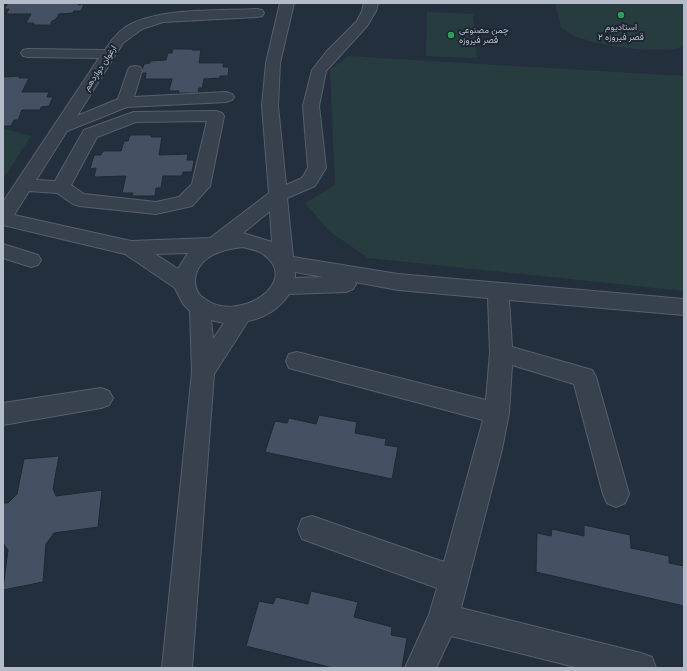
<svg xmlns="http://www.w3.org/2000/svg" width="687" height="671" font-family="'Roboto Condensed',Vazirmatn,sans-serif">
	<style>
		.green { fill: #263c3f }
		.building { fill: #455162; stroke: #1f2835 }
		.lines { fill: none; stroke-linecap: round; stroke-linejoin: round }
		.minor-casing { stroke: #565f6c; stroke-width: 2 }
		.minor { fill: #38414e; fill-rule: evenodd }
		.leisure-dot { fill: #2e9e5b; stroke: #1d2633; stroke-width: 1.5 }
		.labels { text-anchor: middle; stroke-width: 4; stroke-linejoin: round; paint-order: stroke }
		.far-poi-label { font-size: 9px; fill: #b4bcc9; stroke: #1d2633 }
		.far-street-label { font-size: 9px; fill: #b4bcc9; stroke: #1d2633 }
	</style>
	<rect width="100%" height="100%" fill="#242f3e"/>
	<g class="green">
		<path d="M555 3H684V47C655 54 605 47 577 37 571 35 566 30 561 27Z"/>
		<polygon points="427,12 473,14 477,58 426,56"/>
		<polygon points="348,56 684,76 684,291 368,258 329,231 305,203 335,185 330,70"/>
		<polygon points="3,128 31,136 3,179"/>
	</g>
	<g class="building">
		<polygon points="8,3 79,3 78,5 84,4 81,11 74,11 73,13 59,14 55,20 52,21 50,25 33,25 34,23 26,23 31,14 6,14 9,9 4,9"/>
		<polygon points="173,49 192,49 192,50 201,50 199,63 224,63 223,67 229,67 228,76 220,76 220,78 204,79 202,88 199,88 198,93 178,93 179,91 169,91 172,79 145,79 146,73 141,73 144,64 150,63 150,61 166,60 168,53 172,53"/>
		<polygon points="20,76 19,78 29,78 22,92 49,92 47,97 53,97 49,106 41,107 40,110 22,110 18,120 14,120 11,126 3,126 3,77"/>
		<polygon points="130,135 152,135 151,137 162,137 159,155 188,154 187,160 194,160 192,172 183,172 182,176 163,176 161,188 156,188 155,196 132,196 133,193 122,193 126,176 94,177 96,168 90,169 94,155 101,155 103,151 121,151 124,141 128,141"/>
		<polygon points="319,415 357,422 355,433 386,439 385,445 398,447 392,479 265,452 275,421 287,423 289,418 316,424"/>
		<polygon points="59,456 53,489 56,496 102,490 98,527 54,533 46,544 43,582 3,590 8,550 3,543 3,503 8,503 17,494 24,459"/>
		<polygon points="584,525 630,535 631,548 669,556 669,563 684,566 684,606 536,572 537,533 551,536 552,529 584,536"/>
		<polygon points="311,591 358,602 354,617 392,627 391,635 407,638 402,668 333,668 246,646 259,601 273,604 276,597 308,604"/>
	</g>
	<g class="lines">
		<g class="minor-casing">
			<g id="minor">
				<path d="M280 3H294L280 63 278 106 286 185 302 178 308 168 303 106 312 70 327 51 357 21 362 11 364 3H378L376 11 367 26 326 71 319 106 326 168 315 186 287 198 293 257 398 274 684 299V315L509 300 512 347 592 370 596 377 629 494 625 503 616 507 607 503 603 494 574 384 512 365 509 413 502 449 461 608 641 653 652 657 656 668H579L451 636 436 668H405L429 615 437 588 302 539 298 529 302 519 312 516 444 562 483 420 289 368 286 361 289 354 297 352 486 400 490 353 488 298 398 290 355 282 356 284 353 289 346 292 289 294C280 308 265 318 248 321L214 374 192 668H162L192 372 190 311 183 304 175 288 125 254 3 225V202L99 58 28 57 23 56 21 53 23 50 28 49 105 50C112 39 121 28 133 23 166 8 221 11 257 9L262 10 264 13 262 16 257 17 163 22 142 29 123 43 77 116 118 99 128 70 130 67 135 66 140 67 142 70 134 97 226 92 232 94 234 97 232 100 226 102 127 107 67 131 36 180 55 181 84 130 128 114 134 112 216 111 222 113 224 116 210 186 192 206 156 214 79 206 73 204 57 193 29 191 14 215 131 241 210 238 269 193 262 106 266 63ZM207 121 192 184 179 197 156 202 84 194 71 185 97 137 136 122ZM270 211 272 242 243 233ZM243 247C249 249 258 250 263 254 303 282 238 324 205 299 198 295 195 289 195 281 196 257 222 249 243 247ZM188 253 178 269 155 254ZM295 272 323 277 295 278ZM211 320 224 323 213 339Z"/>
				<polygon points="3,244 38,255 41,260 38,265 31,267 3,258"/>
				<polygon points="101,388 109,391 113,398 109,405 101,408 3,425 3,403"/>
			</g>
		</g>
		<use href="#minor" class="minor"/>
	</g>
	<g class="leisure-dot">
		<circle cx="621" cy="15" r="4"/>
		<circle cx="451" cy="35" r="4"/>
	</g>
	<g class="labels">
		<g class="far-poi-label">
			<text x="621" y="30">استادیوم<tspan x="621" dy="10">قصر فیروزه ۲</tspan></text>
			<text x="459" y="33" text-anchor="start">چمن مصنوعی<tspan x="459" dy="10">قصر فیروزه</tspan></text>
		</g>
		<g class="far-street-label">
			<text transform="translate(100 68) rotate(-57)" y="3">ارغوان دوازدهم</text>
		</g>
	</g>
	<rect width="687" height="671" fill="none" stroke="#b4bcc9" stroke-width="8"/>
</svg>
